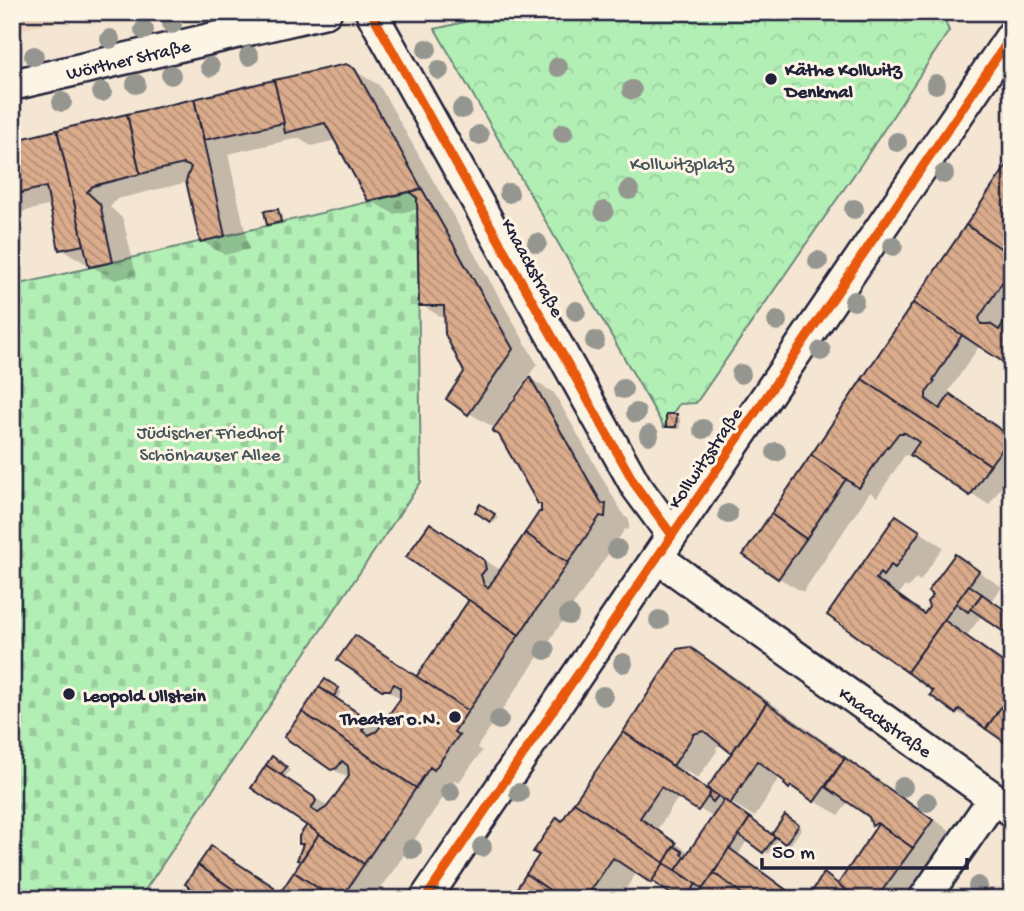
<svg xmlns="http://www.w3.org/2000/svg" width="1024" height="911" font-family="'Gochi Hand',sans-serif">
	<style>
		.built { fill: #edd5be }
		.forest { fill: url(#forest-crowns); stroke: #6a8878; stroke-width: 2 }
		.cemetery { fill: url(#cemetery-stones); stroke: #6a8878; stroke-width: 2 }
		.shadow { fill: #0003; fill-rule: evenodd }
		.building { fill: url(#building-back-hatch); stroke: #22223b; stroke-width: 2 }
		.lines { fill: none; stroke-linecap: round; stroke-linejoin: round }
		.minor-casing { stroke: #22223b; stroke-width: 35 }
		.minor { stroke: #fcf5e5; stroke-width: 30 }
		.cycleway-casing { stroke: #fcf5e5; stroke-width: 13 }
		.cycleway { stroke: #e8590c; stroke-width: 9 }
		.tree { fill: #959690 }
		.poi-dot { fill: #22223b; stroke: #fcf5e5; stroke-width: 2.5 }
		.labels { text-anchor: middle; stroke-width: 6; stroke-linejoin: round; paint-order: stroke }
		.street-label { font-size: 19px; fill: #22223b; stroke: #fcf5e5 }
		.poi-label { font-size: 19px; font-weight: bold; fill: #22223b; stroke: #fcf5e5; text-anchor: start }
		.park-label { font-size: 19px; fill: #46555a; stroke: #fcf5e5 }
	</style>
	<defs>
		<pattern id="forest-crowns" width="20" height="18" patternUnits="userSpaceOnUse" patternTransform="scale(1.75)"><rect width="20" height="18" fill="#b2efb5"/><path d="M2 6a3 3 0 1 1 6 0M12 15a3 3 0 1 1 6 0" fill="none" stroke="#99cd9d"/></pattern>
		<pattern id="cemetery-stones" width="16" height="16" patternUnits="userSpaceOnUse" patternTransform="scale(1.75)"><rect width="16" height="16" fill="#b2efb5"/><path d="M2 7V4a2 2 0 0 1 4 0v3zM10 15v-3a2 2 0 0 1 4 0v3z" fill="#99cd9d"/></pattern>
		<pattern id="building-back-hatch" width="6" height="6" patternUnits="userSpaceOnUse" patternTransform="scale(1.75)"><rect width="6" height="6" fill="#dbac8c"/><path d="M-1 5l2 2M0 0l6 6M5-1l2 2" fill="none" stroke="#b18c74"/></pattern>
	</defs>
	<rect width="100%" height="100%" fill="#f5e6d3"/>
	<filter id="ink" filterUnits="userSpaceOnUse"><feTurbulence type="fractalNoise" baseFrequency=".0143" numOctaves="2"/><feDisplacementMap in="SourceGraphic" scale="14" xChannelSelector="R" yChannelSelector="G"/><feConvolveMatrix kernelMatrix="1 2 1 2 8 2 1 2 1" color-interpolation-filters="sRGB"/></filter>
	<g filter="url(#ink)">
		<polygon class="built" points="12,12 99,12 12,32"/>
		<polygon class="forest" points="506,12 941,12 949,31 862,163 696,403 679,404 664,427 435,29"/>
		<polygon class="cemetery" points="410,192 417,198 421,482 139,899 12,899 12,286"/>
		<g class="shadow">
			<polygon points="346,66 379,85 537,364 493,427 469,413 466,372 445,319 421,305 419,209 394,214 369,200 336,140 311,146 298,138 228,154 249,249 225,255 201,241 188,182 117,199 110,207 123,219 136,275 115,280 91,266 90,262 85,263 61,249 52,205 12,214 12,143"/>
			<polygon points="1012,161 1012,316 1006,326 980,345 949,391 951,393 949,395 1012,437 1012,471 989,505 913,455 922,436 907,456 905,455 877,497 870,492 803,592 779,578"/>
			<polygon points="277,211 281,213 284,224 272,226 268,224"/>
			<polygon points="531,379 554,393 624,516 629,519 629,530 625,529 477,747 482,751 459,782 455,780 374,899 208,899 235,862 282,893 303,861 300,859 305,846 300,843 309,825 273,771 272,759 290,770 285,777 329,807 349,778 332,769 325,681 342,692 337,699 380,727 402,700 340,660 417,677 471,600 430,525 502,571 543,514"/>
			<polygon points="676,416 680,418 680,429 671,429 667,426"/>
			<polygon points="480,506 498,518 494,523 477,512"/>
			<polygon points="897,517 943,547 920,581 916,578 908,588 905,586 899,594 926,614 955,556 1002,587 991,602 1007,613 1012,605 1012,629 1009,633 982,615 967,635 1012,667 1012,745 982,724 981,726 957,712 936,691 829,615"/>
			<path d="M690 648 715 663 956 835 911 899H809L825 875 840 884 878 827 874 824 870 816 849 801 839 815 790 787 788 782 780 776 755 817 732 803 730 806 773 836 786 817 802 828 790 845 779 838 768 854 748 839 738 855 801 899H708L701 893 698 899H681L637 872 619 899H511L624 733ZM724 745 734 753 708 790 681 772 683 769 698 778 717 751 716 747ZM679 796 714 818 690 853 657 830Z"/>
		</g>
		<g class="building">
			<polygon points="346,64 355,69 422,189 368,201 325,123 285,133 274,80"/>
			<polygon points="274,80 284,123 204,140 194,99"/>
			<polygon points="194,99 225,236 200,242 186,181 191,167 184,164 140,174 127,114"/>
			<polygon points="127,114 140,174 93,186 87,192 100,204 113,262 89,267 57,130"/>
			<polygon points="57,130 84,245 59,250 46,187 12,195 12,141"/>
			<polygon points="1012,158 1012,256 966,225"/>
			<polygon points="422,189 513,349 468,415 446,399 464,372 445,334 444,306 419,306 417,198 410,192"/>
			<polygon points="278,209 281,222 267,225 264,211"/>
			<polygon points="966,225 1012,256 1012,285 1010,279 1003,281 979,318 981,324 990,324 999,330 1004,322 1012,327 1012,368 913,303"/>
			<polygon points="913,303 962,335 933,380 935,381 926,393 926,399 940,409 950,394 1011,437 990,465 862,379"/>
			<polygon points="530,377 602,504 606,503 605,517 600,516 568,563 525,533 539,512 541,512 541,504 538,504 499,435 492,431"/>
			<polygon points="862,379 990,465 970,496 910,455 919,442 905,433 899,433 888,447 887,446 859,488 811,455"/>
			<polygon points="666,414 677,414 676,427 666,427"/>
			<polygon points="811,455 846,479 806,539 771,514"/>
			<polygon points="480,504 495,514 490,522 475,512"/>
			<polygon points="771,514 806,539 778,579 743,555"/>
			<polygon points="896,515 920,531 895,568 891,565 883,576 880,573 876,579 924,614 929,607 927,602 933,595 928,591 955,554 979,571 907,672 827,615"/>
			<polygon points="430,523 484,560 486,569 481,575 484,585 488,588 525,533 568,563 519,635 406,557"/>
			<polygon points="969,585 982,594 968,612 956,603"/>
			<polygon points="982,594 1012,615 1012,621 1004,632 971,609"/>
			<polygon points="469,600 519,635 468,711 416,677"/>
			<polygon points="944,620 1012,669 1012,691 986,729 959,709 956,714 930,695 933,691 907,672"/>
			<polygon points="355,635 468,711 454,732 459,735 434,770 430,767 416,788 302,712 319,687 366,718 367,723 362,730 369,735 377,731 400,699 400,688 394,684 390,690 382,690 337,660"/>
			<polygon points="690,647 767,703 731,753 704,731 693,734 693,736 673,766 623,732 677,649"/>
			<polygon points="325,679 339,688 334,696 319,687"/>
			<polygon points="1012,691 1012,753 1008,750 1010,746 986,729"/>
			<polygon points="767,703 845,758 814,802 791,786 789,789 784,784 785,782 757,761 730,804 707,788"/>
			<polygon points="302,712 416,788 364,864 251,788 266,765 314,797 316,801 311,809 318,813 327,807 349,776 348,766 342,761 337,768 331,770 284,737"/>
			<polygon points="623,732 711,792 698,811 661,787 640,818 676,843 664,863 574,802"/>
			<polygon points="272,756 287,767 281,775 266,765"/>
			<polygon points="845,758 933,820 913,848 877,823 872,826 869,817 826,787"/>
			<polygon points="711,792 718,796 713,802 708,797"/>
			<polygon points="724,800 750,818 703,889 676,870"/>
			<polygon points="574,802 664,863 651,883 613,858 591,890 604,899 562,899 526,874 539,855 533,852 557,817 562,821"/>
			<polygon points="785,815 799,825 785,844 772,834"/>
			<polygon points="750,818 775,837 763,853 739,835"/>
			<polygon points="878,824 913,848 876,899 857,899 838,884"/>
			<polygon points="307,825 319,834 301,861 297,860 303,844 299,844 299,836"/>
			<polygon points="319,834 364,864 341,899 334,899 294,872"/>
			<polygon points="211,846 274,887 272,895 276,899 294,872 334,899 247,899 198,865"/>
			<polygon points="674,846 683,852 681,854 685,857 676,870 664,863"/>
			<polygon points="729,848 796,897 796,899 749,899 714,873"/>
			<polygon points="664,863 696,884 685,899 678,899 652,881"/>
			<polygon points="198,865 247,899 205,899 185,884"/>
			<polygon points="714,873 749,899 705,899 699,894"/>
			<polygon points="824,873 838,884 857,899 807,899"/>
			<polygon points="526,874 562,899 510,899"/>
		</g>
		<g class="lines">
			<g class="minor-casing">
				<g id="minor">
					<polyline points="371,12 636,486 672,535"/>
					<polyline points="12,85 326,12"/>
					<polyline points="658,558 1012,811"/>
					<polyline points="425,899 1012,35"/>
					<polyline points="924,899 994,798"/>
				</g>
			</g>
			<use href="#minor" class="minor"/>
			<g class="cycleway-casing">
				<g id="cycleway">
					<polyline points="371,12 636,486 672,535"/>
					<polyline points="425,899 1012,35"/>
				</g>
			</g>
			<use href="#cycleway" class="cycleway"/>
		</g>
		<g class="tree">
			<circle cx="172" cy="24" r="10"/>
			<circle cx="144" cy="30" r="10"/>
			<circle cx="110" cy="39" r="10"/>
			<circle cx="427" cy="49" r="10"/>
			<circle cx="34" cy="56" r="10"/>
			<circle cx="249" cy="56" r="10"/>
			<circle cx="210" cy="67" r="10"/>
			<circle cx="558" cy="67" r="10"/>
			<circle cx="439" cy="70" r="10"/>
			<circle cx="171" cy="75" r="10"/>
			<circle cx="136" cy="84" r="10"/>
			<circle cx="936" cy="84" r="10"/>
			<circle cx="632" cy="90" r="10"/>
			<circle cx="102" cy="92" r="10"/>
			<circle cx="62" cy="102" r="10"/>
			<circle cx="462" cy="109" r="10"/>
			<circle cx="563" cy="133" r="10"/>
			<circle cx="479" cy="135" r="10"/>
			<circle cx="897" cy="142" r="10"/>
			<circle cx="944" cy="174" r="10"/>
			<circle cx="629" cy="190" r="10"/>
			<circle cx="509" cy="193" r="10"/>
			<circle cx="854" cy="209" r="10"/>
			<circle cx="604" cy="211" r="10"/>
			<circle cx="537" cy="243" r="10"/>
			<circle cx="893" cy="246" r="10"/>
			<circle cx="818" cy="261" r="10"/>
			<circle cx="854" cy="301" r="10"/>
			<circle cx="576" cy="311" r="10"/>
			<circle cx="777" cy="321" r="10"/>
			<circle cx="595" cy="341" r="10"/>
			<circle cx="821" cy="351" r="10"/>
			<circle cx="741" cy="374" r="10"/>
			<circle cx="623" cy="389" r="10"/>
			<circle cx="636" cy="413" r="10"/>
			<circle cx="703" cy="429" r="10"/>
			<circle cx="649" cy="435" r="10"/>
			<circle cx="776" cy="452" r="10"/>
			<circle cx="728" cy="514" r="10"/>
			<circle cx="617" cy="549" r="10"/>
			<circle cx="569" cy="615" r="10"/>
			<circle cx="659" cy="620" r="10"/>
			<circle cx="545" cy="650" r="10"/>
			<circle cx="623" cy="663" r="10"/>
			<circle cx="603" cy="696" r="10"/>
			<circle cx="499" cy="720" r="10"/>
			<circle cx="903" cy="787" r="10"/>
			<circle cx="450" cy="792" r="10"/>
			<circle cx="519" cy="793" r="10"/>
			<circle cx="927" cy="802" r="10"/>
			<circle cx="482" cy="847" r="10"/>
			<circle cx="412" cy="849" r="10"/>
			<circle cx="978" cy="886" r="10"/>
		</g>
	</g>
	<g class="poi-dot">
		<circle cx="771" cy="79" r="7"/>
		<circle cx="69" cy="694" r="7"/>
		<circle cx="455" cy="717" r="7"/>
	</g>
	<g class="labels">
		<g class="street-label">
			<text transform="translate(128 58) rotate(-13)" y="7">Wörther Straße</text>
			<text transform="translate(534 267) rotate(61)" y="7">Knaackstraße</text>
			<text transform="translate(704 457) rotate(-56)" y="7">Kollwitzstraße</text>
			<text transform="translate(886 721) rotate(35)" y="7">Knaackstraße</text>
		</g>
		<g class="poi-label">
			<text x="785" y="75">Käthe Kollwitz<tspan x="785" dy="22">Denkmal</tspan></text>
			<text x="83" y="701">Leopold Ullstein</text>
			<text x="441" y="724" text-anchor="end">Theater o.N.</text>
		</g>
		<g class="park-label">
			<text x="682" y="169">Kollwitzplatz</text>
			<text x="210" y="438">Jüdischer Friedhof<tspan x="210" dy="22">Schönhauser Allee</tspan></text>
		</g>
	</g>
	<rect width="1024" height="911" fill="none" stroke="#fcf5e5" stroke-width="42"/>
	<rect x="21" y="21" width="982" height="869" fill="none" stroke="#22223b" stroke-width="2.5" filter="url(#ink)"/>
	<path d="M762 858v10h205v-10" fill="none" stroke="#22223b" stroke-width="3.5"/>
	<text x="772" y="858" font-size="21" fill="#22223b" stroke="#fcf5e5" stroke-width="5" paint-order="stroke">50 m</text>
</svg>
